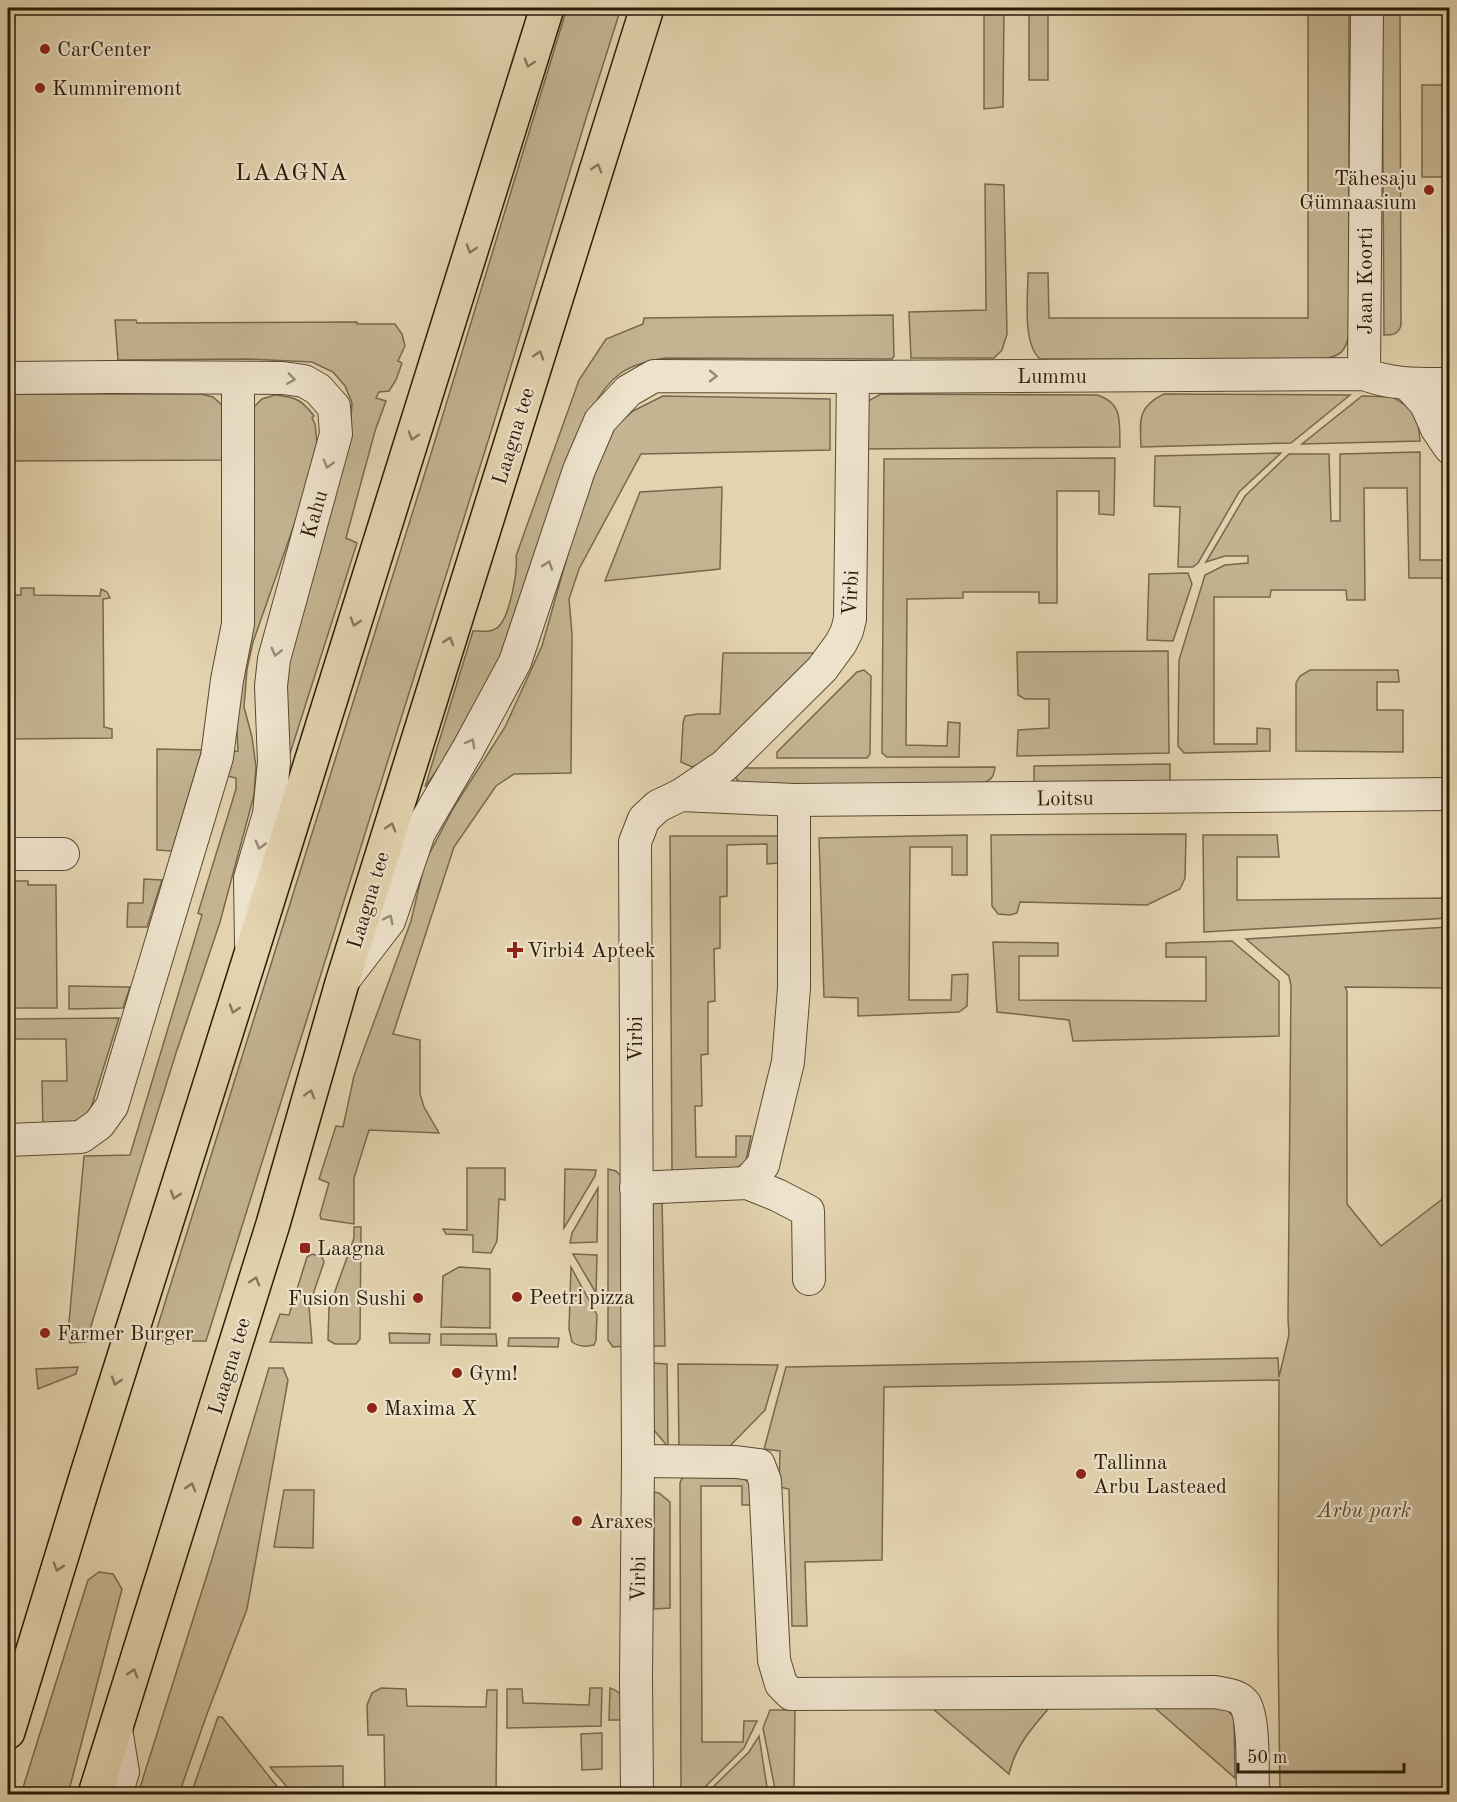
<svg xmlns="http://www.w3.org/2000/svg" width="1457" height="1802" font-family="'Old Standard TT',serif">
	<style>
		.green { fill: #c4b492; stroke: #78684c; stroke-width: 1.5 }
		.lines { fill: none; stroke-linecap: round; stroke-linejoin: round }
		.minor-casing { stroke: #594a31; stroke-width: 34 }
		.major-casing { stroke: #2b1c07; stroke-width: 36 }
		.minor { stroke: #ede2cb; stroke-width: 32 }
		.major { stroke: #e3d3af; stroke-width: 33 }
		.oneway { stroke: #87785b }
		.oneway2 { stroke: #968973 }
		.poi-dot { fill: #8f2418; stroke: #ede2cb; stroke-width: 2 }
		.labels { text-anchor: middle; stroke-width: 4.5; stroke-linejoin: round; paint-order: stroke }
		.poi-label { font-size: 21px; fill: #2b1c07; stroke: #ede2cb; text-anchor: start }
		.street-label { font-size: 21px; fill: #2b1c07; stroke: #ede2cb }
		.park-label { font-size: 21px; font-style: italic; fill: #594a31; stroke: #ede2cb }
		.quarter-label { font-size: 24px; letter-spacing: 1.5px; fill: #2b1c07; stroke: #ede2cb }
	</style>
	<rect width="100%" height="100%" fill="#e3d3af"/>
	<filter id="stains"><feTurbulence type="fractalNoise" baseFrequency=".00333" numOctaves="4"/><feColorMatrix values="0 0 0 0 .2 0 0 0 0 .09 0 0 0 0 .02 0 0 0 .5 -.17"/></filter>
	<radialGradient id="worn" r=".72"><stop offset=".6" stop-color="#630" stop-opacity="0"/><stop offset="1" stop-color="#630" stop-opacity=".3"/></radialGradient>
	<g class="green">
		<polygon points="567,8 621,8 587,115 494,422 206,1341 153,1341 434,444"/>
		<polygon points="984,8 1004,8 1003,107 984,109"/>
		<rect x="1029" y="8" width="19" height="72"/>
		<path d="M1308 8H1349V335C1345 353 1340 356 1322 359H1040C1022 344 1028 295 1028 273H1048L1049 318H1308Z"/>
		<path d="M1382 8H1400L1401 326C1397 335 1393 335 1384 335Z"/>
		<rect x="1422" y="85" width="27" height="92"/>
		<polygon points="985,184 1004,185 1007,334 1002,350 994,358 911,358 909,312 986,310"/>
		<path d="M893 315 894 356 892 359 665 358C627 364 610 375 592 409L514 634 444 760 425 787 473 631C483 631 494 633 500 625 510 613 518 571 516 556L579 380 606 339 643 324 644 318Z"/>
		<polygon points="115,320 136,320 137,323 357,322 357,324 395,324 402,334 405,346 398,361 402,363 396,380 389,391 379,392 376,398 386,401 375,431 346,538 357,543 287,763 280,687 351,419 352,403 345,386 333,372 312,362 247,359 118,360"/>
		<polygon points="8,394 201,394 213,397 224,407 231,460 8,461"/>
		<path d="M881 394 1097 395C1124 403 1119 423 1120 447L859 449 868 401Z"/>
		<path d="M1164 394 1350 395 1291 443 1141 447C1140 420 1137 407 1164 394Z"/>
		<path d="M275 395C296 397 302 400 314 416L312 418 315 424 317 443 300 508 253 642 247 669 244 707 252 737 256 767 254 795 220 922 176 1053 86 1342 70 1343 68 1333 84 1156 130 1155 202 915 198 913 236 789V778L224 775 229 752 238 751 235 690 253 408 262 399Z"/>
		<polygon points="663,396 830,399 830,450 641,454 579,569 569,599 572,634 571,773 514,774 496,786 454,847 393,1034 420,1040 420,1094 424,1107 439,1133 369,1130 354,1178 354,1224 321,1219 320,1215 329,1183 319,1179 336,1126 343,1127 354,1076 411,921 425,862 454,807 505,727 542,646 571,543 592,476 611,430 633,411"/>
		<polygon points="1362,396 1393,397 1412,410 1418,423 1420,441 1302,444"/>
		<polygon points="1420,452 1420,560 1449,560 1449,578 1409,578 1407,488 1364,488 1365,600 1347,600 1346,590 1271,590 1270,597 1214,597 1214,744 1257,744 1257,728 1270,729 1270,751 1184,753 1178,746 1179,660 1205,575 1225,565 1248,563 1248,556 1225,556 1206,562 1245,496 1289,454 1329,454 1331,521 1340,521 1340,454"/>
		<polygon points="1281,453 1239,492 1198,563 1193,567 1178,567 1180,507 1154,506 1155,456"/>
		<polygon points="1115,458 1114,515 1099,514 1099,491 1057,491 1057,603 1039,603 1039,592 963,592 963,598 907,599 906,745 947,746 948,722 960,723 959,757 887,757 882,753 884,459"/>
		<polygon points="722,487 720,569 605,581 640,492"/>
		<polygon points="1188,573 1192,584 1173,641 1147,640 1149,574"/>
		<polygon points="21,588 34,588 34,595 100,596 101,589 107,592 110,598 103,599 104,727 112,729 112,738 8,739 8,595 21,595"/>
		<polygon points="1168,651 1169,753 1017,756 1018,730 1049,728 1049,699 1025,699 1018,695 1017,652"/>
		<polygon points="723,653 816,653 714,760 692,767 681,762 683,723 685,716 698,714 720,714"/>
		<polygon points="864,670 871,676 870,754 867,758 777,758 777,752 857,672"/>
		<polygon points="1310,670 1398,670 1399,682 1377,682 1377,710 1403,710 1403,752 1296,751 1296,683 1300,676"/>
		<polygon points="157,749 202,750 172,851 157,850"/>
		<polygon points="1170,764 1170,781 1034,782 1034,766"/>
		<path d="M995 767C994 776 992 780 983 783L748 785 740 783 735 777 734 768Z"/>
		<polygon points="1186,834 1185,878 1180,889 1147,905 1020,902 1017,913 1010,915 998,914 992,906 991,835"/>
		<polygon points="967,835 967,875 952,875 952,847 910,847 909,1000 951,1000 952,975 968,974 967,1006 959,1012 858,1016 858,998 824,997 819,838"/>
		<polygon points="1203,835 1277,835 1279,857 1237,857 1237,900 1449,898 1449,918 1204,932"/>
		<polygon points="670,836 778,836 778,863 767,864 767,844 727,845 727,896 720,897 720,948 714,949 715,1001 708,1002 708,1054 701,1055 702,1106 695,1106 696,1157 736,1157 736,1136 751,1136 746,1161 733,1171 672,1172"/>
		<polygon points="144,879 162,880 147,927 127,927 128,903 143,903"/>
		<polygon points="8,881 28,881 28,885 56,885 57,1008 8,1008"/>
		<polygon points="1449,927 1449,988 1345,987 1347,991 1347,1204 1381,1246 1449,1194 1449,1794 1280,1794 1278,1639 1279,1380 884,1387 882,1560 805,1562 807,1626 792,1626 789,1489 779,1487 780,1451 764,1449 786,1367 1278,1358 1279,1377 1289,1335 1288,1319 1291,986 1289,976 1246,939"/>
		<polygon points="1232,941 1279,981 1279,1036 1073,1041 1069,1020 997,1012 993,942 1058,943 1058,956 1019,956 1019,1000 1206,1001 1206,957 1166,957 1166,943"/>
		<polygon points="69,986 130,987 123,1008 69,1009"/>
		<polygon points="119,1018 90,1111 76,1124 43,1133 42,1081 67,1081 66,1039 8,1039 8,1019"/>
		<polygon points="467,1168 505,1168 505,1200 499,1199 497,1241 491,1253 473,1252 473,1235 446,1234 443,1229 467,1230"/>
		<polygon points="565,1169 596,1170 595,1176 564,1228"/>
		<polygon points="608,1169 616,1171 624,1179 626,1346 613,1347 608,1340"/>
		<polygon points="598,1188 597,1242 570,1243 572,1233"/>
		<polygon points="662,1198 665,1346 652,1346 652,1206 656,1200"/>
		<polygon points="354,1227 361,1227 360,1339 356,1344 335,1344 328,1340 329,1308 354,1238"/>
		<polygon points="312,1254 322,1257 324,1262 309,1306 312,1343 270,1342 280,1314 289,1315 307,1257"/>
		<polygon points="573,1254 597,1255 596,1293"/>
		<polygon points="459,1267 490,1269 490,1328 441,1327 443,1276"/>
		<path d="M571 1267 597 1315 596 1340 594 1345C586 1347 579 1347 572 1342L569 1329Z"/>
		<polygon points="389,1333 430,1334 429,1343 390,1343"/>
		<polygon points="441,1334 496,1334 497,1346 441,1345"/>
		<polygon points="509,1338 559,1338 558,1347 508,1346"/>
		<polygon points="652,1363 667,1364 668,1447 653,1429"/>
		<polygon points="678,1364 778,1365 765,1410 727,1449 679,1450"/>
		<polygon points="78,1367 76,1374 38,1389 36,1369"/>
		<polygon points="269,1368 283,1368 288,1380 247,1609 207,1714 179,1794 138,1794 212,1559"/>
		<polygon points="689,1476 741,1477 751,1484 752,1505 742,1505 742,1486 701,1486 702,1742 743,1742 744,1721 757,1721 744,1748 698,1794 681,1794 680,1483 682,1478"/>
		<polygon points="284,1490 314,1490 313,1548 274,1547"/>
		<polygon points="654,1492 659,1493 670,1502 670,1608 654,1609"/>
		<polygon points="99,1572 113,1574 122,1589 68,1794 21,1794 88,1580"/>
		<polygon points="381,1688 406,1689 407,1706 486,1707 487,1690 497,1690 496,1794 385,1794 384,1735 368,1735 367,1705 372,1693"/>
		<polygon points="590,1688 602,1688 601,1726 507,1728 507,1689 522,1689 523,1703 589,1705"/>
		<path d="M610 1688C627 1694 625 1704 628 1720H609Z"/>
		<polygon points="1222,1707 1228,1711 1234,1717 1235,1778 1155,1708"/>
		<path d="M932 1708H1049C1031 1729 1015 1747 1009 1774Z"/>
		<polygon points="770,1710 795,1710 794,1794 776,1794 763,1728"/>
		<polygon points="218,1717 222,1717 283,1794 191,1794"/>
		<polygon points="602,1733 602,1769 582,1770 581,1734"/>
		<polygon points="759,1736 768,1794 708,1794 713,1787 749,1752"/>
		<polygon points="343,1766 343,1794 293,1794 270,1767"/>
	</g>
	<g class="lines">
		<g class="minor-casing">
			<g id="minor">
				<polyline points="1364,374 1367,8"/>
				<polyline points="8,378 113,377 283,378 304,381 318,389 334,407 336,434 274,659 271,686 274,762 269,814 250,878 251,944"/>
				<polyline points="1408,384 1426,404 1437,429 1450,448"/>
				<polyline points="681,795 794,800 1450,794"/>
				<polyline points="8,854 63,854"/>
				<path d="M346 977 389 921 419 833 468 749 515 662 579 470 600 421 628 391 654 376 853 377 1364 374C1392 385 1420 384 1450 384"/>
				<polyline points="8,1140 81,1137 99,1124 112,1106 217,757 227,680 238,624 238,378"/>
				<polyline points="747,1183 763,1165 788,1062 794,988 794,800"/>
				<polyline points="636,1188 747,1183 777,1195 808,1211 809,1279"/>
				<path d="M638 1461 736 1462 759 1465 765 1481 774 1660 781 1684 791 1694 1214 1692C1225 1694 1239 1695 1245 1704 1255 1721 1252 1773 1253 1794"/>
				<polyline points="116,1729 123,1772 116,1794"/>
				<polyline points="637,1794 636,1679 638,1461 635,842 644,819 658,806 681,795 724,766 822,669 841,643 847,631 850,619 853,377"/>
			</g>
		</g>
		<g class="major-casing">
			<g id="major">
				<polyline points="8,1732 86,1477 251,954 547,8"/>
				<polyline points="95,1794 273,1224 342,983 647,8"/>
			</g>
		</g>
		<use href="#minor" class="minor"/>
		<use href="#major" class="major"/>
	</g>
	<defs><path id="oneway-chevron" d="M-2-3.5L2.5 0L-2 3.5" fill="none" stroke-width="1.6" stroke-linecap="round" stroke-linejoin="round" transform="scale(1.5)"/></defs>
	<g class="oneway">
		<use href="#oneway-chevron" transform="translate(529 63) rotate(107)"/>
		<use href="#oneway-chevron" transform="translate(597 168) rotate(-73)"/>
		<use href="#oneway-chevron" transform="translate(471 249) rotate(107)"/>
		<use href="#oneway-chevron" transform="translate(539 355) rotate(-73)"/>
		<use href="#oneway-chevron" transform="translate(413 436) rotate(107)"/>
		<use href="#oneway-chevron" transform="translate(355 622) rotate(107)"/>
		<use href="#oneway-chevron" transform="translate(449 641) rotate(-73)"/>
		<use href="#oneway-chevron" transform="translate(391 827) rotate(-73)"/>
		<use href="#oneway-chevron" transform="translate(234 1009) rotate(108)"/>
		<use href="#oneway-chevron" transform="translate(310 1094) rotate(-74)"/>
		<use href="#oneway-chevron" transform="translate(175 1195) rotate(108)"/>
		<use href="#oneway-chevron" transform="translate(255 1281) rotate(-73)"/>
		<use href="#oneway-chevron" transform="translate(116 1381) rotate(108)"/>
		<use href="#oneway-chevron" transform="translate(191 1487) rotate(-73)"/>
		<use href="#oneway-chevron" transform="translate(58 1567) rotate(107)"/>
		<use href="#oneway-chevron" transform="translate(133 1673) rotate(-73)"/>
	</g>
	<g class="oneway2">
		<use href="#oneway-chevron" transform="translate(713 376) rotate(1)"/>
		<use href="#oneway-chevron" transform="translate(291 379) rotate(8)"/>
		<use href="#oneway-chevron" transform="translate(328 464) rotate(106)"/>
		<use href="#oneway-chevron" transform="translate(548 565) rotate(-71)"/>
		<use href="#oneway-chevron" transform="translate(276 652) rotate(104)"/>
		<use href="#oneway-chevron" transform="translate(471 743) rotate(-61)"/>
		<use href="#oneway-chevron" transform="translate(260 845) rotate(106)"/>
		<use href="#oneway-chevron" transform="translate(389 919) rotate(-63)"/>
	</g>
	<g class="poi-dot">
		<circle cx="45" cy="49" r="6"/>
		<circle cx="40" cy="88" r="6"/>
		<circle cx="1429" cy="190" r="6"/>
		<path d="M512 941h6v6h6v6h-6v6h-6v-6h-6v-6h6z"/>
		<rect x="299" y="1242" width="12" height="12" rx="3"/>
		<circle cx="517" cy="1297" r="6"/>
		<circle cx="418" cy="1298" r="6"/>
		<circle cx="45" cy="1333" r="6"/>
		<circle cx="457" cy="1373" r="6"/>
		<circle cx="372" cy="1408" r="6"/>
		<circle cx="1081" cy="1474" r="6"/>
		<circle cx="577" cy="1521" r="6"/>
	</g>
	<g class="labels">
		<g class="poi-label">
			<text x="57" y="56">CarCenter</text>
			<text x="52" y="95">Kummiremont</text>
			<text x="1417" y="185" text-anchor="end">Tähesaju<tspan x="1417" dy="24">Gümnaasium</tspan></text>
			<text x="527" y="957">Virbi4 Apteek</text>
			<text x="317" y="1255">Laagna</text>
			<text x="529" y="1304">Peetri pizza</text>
			<text x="406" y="1305" text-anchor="end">Fusion Sushi</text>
			<text x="57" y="1340">Farmer Burger</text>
			<text x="469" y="1380">Gym!</text>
			<text x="384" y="1415">Maxima X</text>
			<text x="1093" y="1469">Tallinna<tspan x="1093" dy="24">Arbu Lasteaed</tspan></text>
			<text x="589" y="1528">Araxes</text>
		</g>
		<g class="street-label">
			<text transform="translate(1365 281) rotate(-90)" y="7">Jaan Koorti</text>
			<text x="1052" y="383">Lummu</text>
			<text transform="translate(513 436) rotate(-73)" y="7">Laagna tee</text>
			<text transform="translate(314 514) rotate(-74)" y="7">Kahu</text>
			<text transform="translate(850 593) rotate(-87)" y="7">Virbi</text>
			<text transform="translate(1065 798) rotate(-1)" y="7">Loitsu</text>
			<text transform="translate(368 900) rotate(-73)" y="7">Laagna tee</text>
			<text transform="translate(635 1039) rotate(-90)" y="7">Virbi</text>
			<text transform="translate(229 1366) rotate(-73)" y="7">Laagna tee</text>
			<text transform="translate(638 1579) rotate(-89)" y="7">Virbi</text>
		</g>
		<g class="park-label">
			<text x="1364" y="1517">Arbu park</text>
		</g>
		<g class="quarter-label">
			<text x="292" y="180">LAAGNA</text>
		</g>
	</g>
	<rect width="1457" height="1802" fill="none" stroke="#e3d3af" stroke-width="30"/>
	<rect x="9" y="9" width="1439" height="1784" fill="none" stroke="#2b1c07" stroke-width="3"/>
	<rect x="15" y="15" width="1427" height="1772" fill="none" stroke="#2b1c07" stroke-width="1.5"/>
	<path d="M1238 1763v9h166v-9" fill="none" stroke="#2b1c07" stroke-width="3"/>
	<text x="1247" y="1763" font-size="18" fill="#2b1c07" stroke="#ede2cb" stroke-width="4.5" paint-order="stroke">50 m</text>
	<rect width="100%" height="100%" filter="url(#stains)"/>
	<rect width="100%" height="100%" fill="url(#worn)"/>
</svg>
